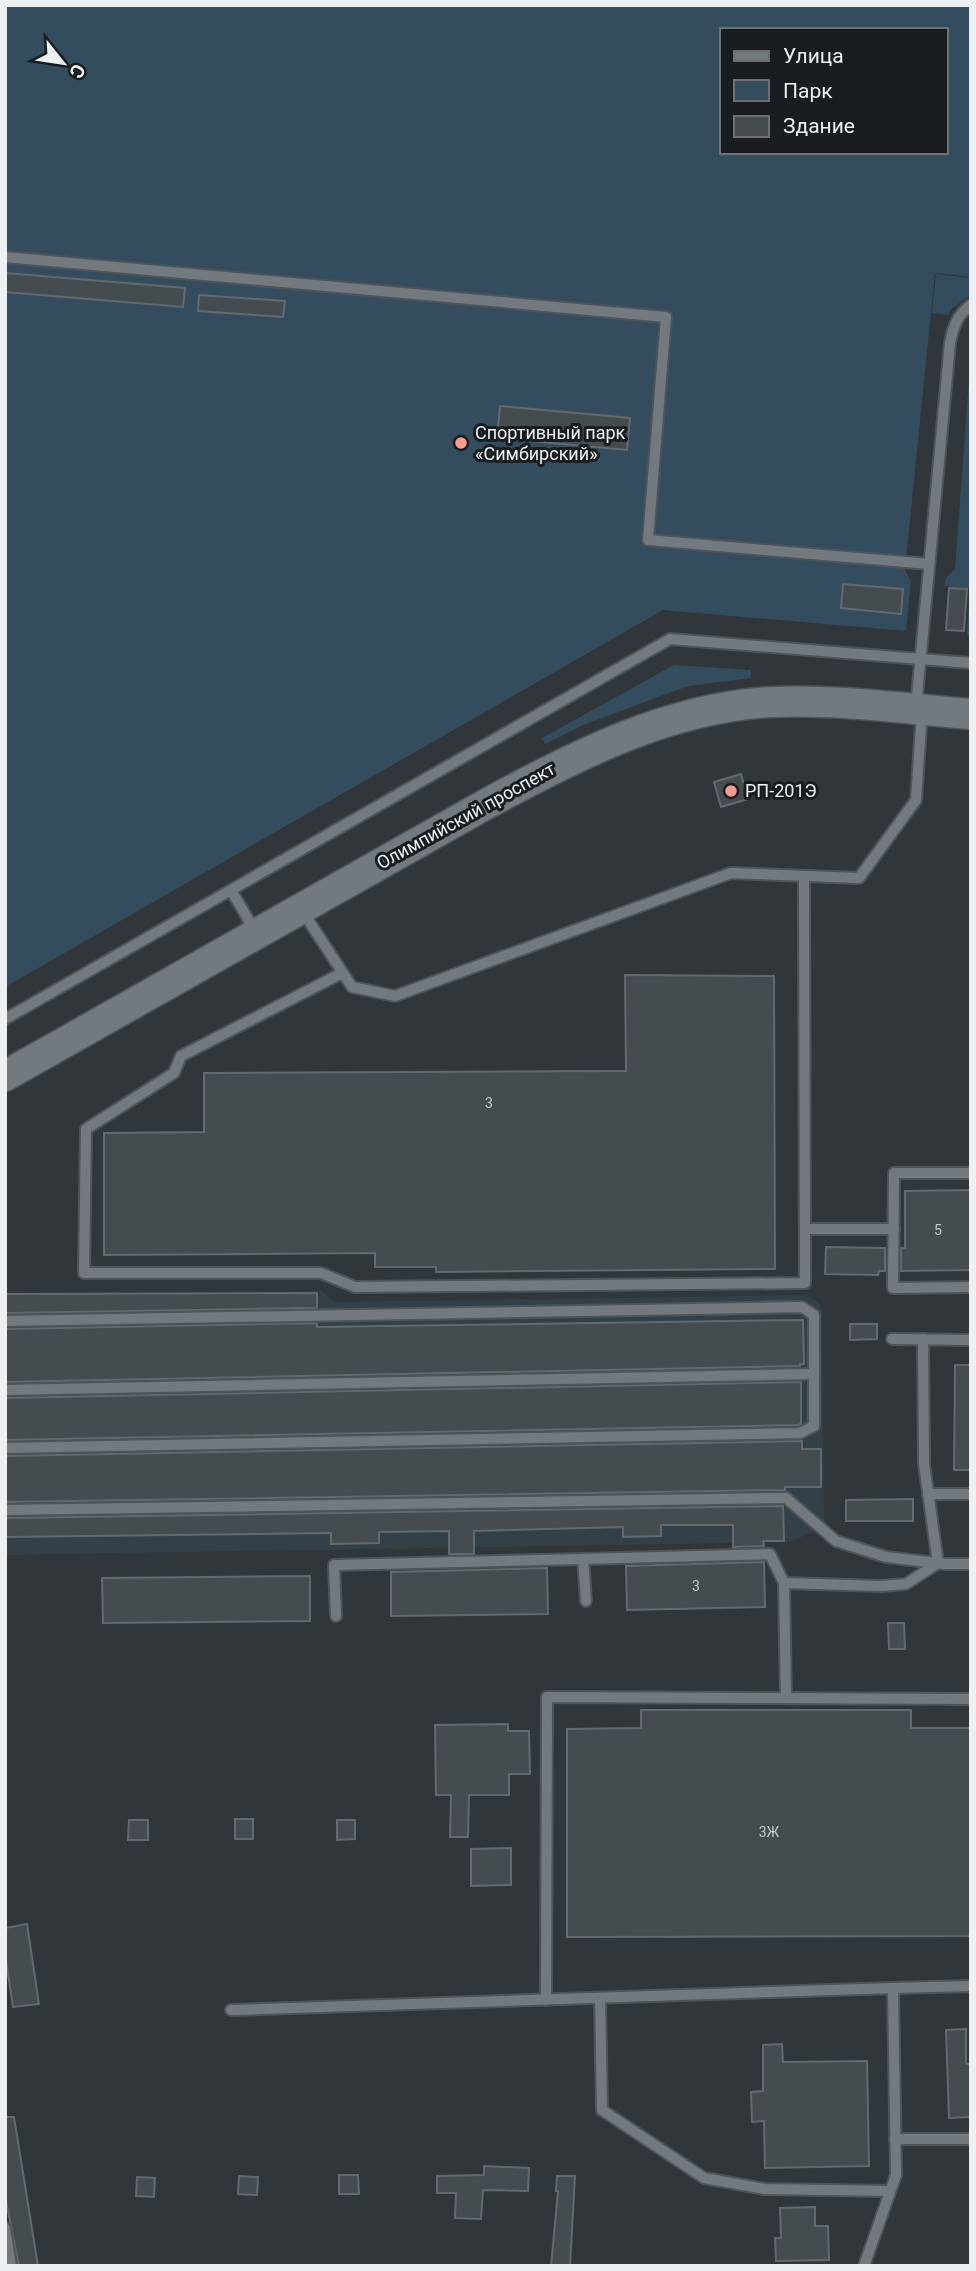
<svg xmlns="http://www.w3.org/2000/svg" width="976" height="2271" font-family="Roboto,sans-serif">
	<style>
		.built { fill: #344048 }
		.green { fill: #344d5e; fill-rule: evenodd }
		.building { fill: #454c50; stroke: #636a6f; stroke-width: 2 }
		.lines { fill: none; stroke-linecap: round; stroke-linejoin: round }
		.lane-casing { stroke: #4f5458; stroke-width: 14 }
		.secondary-casing { stroke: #4f5458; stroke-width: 33 }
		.lane { stroke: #737a7f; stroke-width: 10 }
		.secondary { stroke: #737a7f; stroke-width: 30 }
		.poi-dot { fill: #f59c90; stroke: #1a1d1f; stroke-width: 2.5 }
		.labels { text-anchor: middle; stroke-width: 6; stroke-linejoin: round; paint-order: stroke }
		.number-label { font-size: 14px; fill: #c3c7ca }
		.poi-label { font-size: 18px; fill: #edf0f3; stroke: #1a1d1f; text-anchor: start }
		.street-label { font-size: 18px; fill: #edf0f3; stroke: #1a1d1f }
	</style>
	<rect width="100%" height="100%" fill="#30363a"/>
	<polygon class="built" points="321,1291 335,1302 808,1295 822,1306 824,1526 791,1542 5,1555 5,1293"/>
	<g class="green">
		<path d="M5 5H971V277L935 273 905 570 911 581 906 631 663 610 5 987ZM722 30H946V152H722Z"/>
		<polygon points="936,274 971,278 971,295 951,309 948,315 932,313"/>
		<polygon points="971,352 971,635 967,635 970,588 944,586 946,578 955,569"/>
		<polygon points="674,665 751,670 751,678 688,686 583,725 545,744 542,738"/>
	</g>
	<g class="building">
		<polygon points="5,273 185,288 183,307 5,292"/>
		<polygon points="199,295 285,301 283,317 198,311"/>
		<polygon points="500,406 630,418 627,450 497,438"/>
		<polygon points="843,584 903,589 901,614 841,608"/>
		<polygon points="949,588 967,589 964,631 946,630"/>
		<polygon points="741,774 748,799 721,807 714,782"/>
		<polygon points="625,975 774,976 775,1269 436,1272 436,1267 375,1267 375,1253 104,1255 104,1133 204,1132 204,1073 626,1071"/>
		<polygon points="971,1190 971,1270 901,1271 901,1248 905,1248 905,1191"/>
		<polygon points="826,1247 885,1248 885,1271 879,1271 878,1275 825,1274"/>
		<polygon points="317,1293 317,1308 5,1313 5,1294"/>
		<polygon points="803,1320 804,1364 800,1364 800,1366 5,1382 5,1329 317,1323 317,1327"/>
		<polygon points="850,1324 877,1324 877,1339 850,1340"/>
		<polygon points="955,1365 971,1365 971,1470 954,1470"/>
		<polygon points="801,1382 801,1424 798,1425 5,1440 5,1398"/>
		<polygon points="802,1441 802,1449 821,1449 821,1487 785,1487 785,1490 5,1502 5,1456"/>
		<polygon points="913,1499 913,1521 846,1521 846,1500"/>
		<polygon points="783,1506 784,1541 763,1541 764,1546 733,1547 733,1525 661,1525 661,1536 623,1537 623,1527 474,1531 474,1554 449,1554 449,1531 379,1532 379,1543 331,1544 331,1533 5,1537 5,1518"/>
		<polygon points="764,1562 765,1607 627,1610 626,1566"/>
		<polygon points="547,1568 548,1614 391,1616 391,1572"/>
		<polygon points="310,1576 310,1621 103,1623 102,1578"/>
		<polygon points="888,1623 904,1623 905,1649 889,1649"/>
		<polygon points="641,1710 911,1710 911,1728 971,1728 971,1936 567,1937 567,1729 641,1728"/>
		<polygon points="508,1724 508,1731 529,1731 530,1774 509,1774 509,1795 469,1795 468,1837 450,1837 451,1795 436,1795 435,1725"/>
		<rect x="235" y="1819" width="18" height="20"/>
		<polygon points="129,1820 148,1820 148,1840 128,1840"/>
		<polygon points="337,1820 355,1820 355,1839 337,1840"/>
		<polygon points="511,1848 511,1885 471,1886 471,1849"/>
		<polygon points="27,1924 39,2004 13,2007 5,1954 5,1928"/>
		<polygon points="966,2029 966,2064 971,2064 971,2117 949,2118 946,2030"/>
		<polygon points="782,2044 783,2062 867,2061 869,2166 765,2168 764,2121 752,2122 751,2092 763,2091 763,2045"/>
		<polygon points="5,2117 14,2117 38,2266 19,2266 5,2196"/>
		<polygon points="484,2166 529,2168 528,2191 483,2190 481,2219 455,2218 456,2193 437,2193 437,2176 484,2175"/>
		<polygon points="339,2175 358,2175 359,2194 339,2194"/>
		<polygon points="239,2176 258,2177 257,2195 238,2194"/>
		<polygon points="557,2176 575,2176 570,2266 551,2266 558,2191 556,2191"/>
		<polygon points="137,2177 155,2178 154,2197 136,2196"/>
		<polygon points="815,2207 815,2226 828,2226 829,2260 776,2261 775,2238 781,2238 780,2208"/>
	</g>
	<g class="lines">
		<g class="lane-casing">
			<g id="lane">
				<polyline points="5,257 666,317 648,540 929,564"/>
				<path d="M916 707 950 343C953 327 957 315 971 305"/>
				<polyline points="231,890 670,639 971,663"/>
				<polyline points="301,909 352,987 395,996 731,873 859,878 916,800 922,711"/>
				<polyline points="342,973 181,1056 174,1073 86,1129 84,1273 321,1273 355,1287 805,1283 804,876"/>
				<polyline points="5,1019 231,890 255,931"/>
				<polyline points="971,1173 894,1173 893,1288 971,1287"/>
				<polyline points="805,1229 894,1229"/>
				<polyline points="5,1321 802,1307 814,1315 814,1426 800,1433 5,1448"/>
				<polyline points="892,1339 971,1340"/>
				<polyline points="5,1390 814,1374"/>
				<polyline points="928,1494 971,1494"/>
				<polyline points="5,1510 786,1498 836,1541 886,1557 945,1564 971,1564"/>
				<polyline points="784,1583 786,1698"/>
				<polyline points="586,1601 583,1559 770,1554 784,1583 881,1586 906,1584 938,1563 924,1464 923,1339"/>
				<polyline points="336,1616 334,1565 583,1559"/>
				<polyline points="893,1988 971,1986"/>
				<polyline points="600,1998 602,2110 704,2178 765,2189 890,2191"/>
				<polyline points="546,2000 547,1697 971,1699"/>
				<polyline points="231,2010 893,1988 896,2175 864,2266"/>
				<polyline points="895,2139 971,2139"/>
				<polyline points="5,2228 11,2266"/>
			</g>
		</g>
		<g class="secondary-casing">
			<path id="secondary" d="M5 1076 488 803C577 755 670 707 773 702 838 699 906 709 971 714"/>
		</g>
		<use href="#lane" class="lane"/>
		<use href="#secondary" class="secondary"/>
	</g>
	<g class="poi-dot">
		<circle cx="461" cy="443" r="7"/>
		<circle cx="731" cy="791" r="7"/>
	</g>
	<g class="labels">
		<g class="number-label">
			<text x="489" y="1108">3</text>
			<text x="938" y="1235">5</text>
			<text x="696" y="1591">3</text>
			<text x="769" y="1837">3Ж</text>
		</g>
		<g class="poi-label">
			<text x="475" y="439">Спортивный парк<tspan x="475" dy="21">«Симбирский»</tspan></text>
			<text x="745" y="797">РП-201Э</text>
		</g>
		<g class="street-label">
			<text transform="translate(466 816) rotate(-29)" y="6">Олимпийский проспект</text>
		</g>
	</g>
	<rect width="976" height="2271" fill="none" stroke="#edf0f3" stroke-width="14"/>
	<rect x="720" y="28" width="228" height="126" fill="#1a1d1f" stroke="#6e7174" stroke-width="2"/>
	<rect x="734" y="51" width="35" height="10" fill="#737a7f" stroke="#6e7174" stroke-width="2"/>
	<text x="783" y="63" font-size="21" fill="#edf0f3">Улица</text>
	<rect x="734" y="80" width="35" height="21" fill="#344d5e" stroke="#6e7174" stroke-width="2"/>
	<text x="783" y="98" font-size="21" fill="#edf0f3">Парк</text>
	<rect x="734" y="116" width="35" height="21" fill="#454c50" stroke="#6e7174" stroke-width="2"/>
	<text x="783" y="133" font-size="21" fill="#edf0f3">Здание</text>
	<g transform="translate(63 63) rotate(120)" stroke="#1a1d1f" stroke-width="5" paint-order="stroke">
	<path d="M0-5L12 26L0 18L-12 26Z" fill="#edf0f3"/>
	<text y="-10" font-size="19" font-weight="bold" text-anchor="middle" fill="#edf0f3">С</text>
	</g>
</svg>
